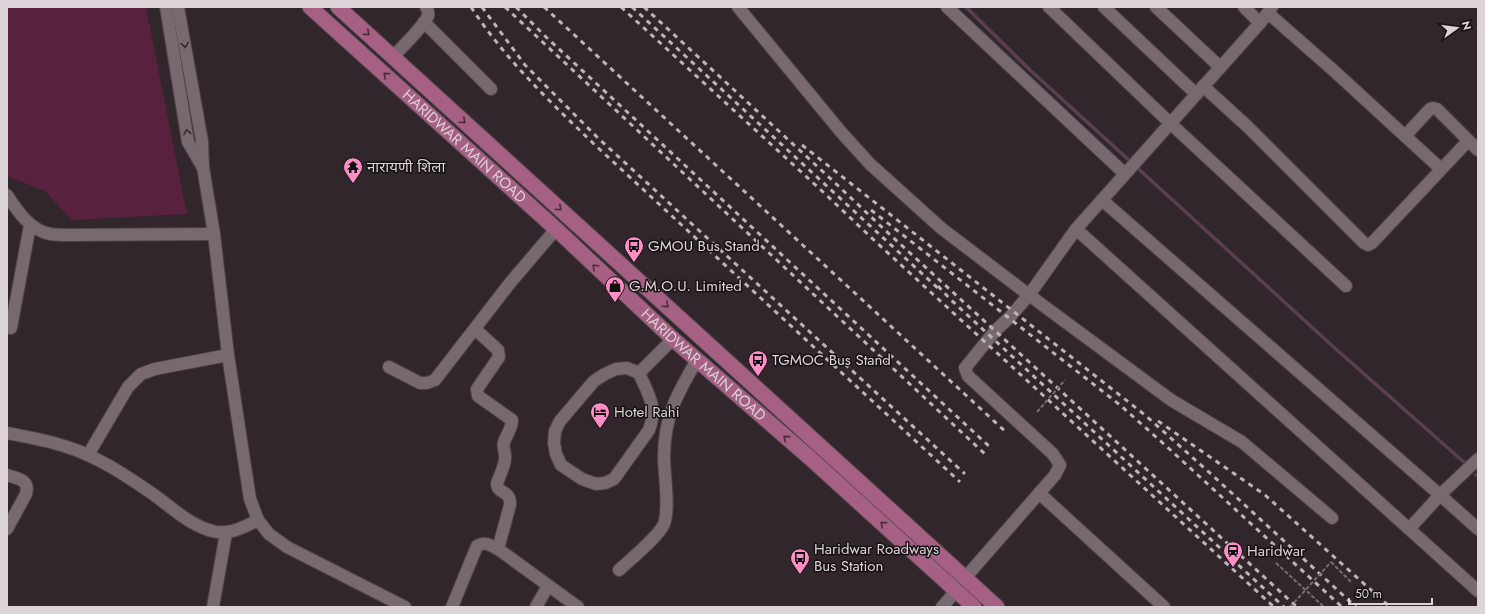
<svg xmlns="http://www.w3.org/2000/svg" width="1485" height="614" font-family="Jost,'Noto Sans Devanagari',sans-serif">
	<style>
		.green { fill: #58213e }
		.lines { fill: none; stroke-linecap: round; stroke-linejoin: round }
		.stream { stroke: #5a404f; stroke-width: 3.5 }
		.minor-casing { stroke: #4c4247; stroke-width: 14 }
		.major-casing { stroke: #4c4247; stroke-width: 17 }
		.path { stroke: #776d71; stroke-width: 2; stroke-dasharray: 4 2; stroke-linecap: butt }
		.minor { stroke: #77696f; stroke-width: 12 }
		.major { stroke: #a56083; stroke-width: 15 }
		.rail { stroke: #bcb4b8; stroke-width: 3; stroke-dasharray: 5 5; stroke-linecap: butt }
		.path-bridge { stroke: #776d71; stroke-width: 2; stroke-dasharray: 4 2; stroke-linecap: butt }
		.oneway { stroke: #482d3a }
		.oneway2 { stroke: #332b2f }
		.labels { text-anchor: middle; stroke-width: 3; stroke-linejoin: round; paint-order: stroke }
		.street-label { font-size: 15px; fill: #dcd4d8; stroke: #161113 }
		.poi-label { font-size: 15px; fill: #dcd4d8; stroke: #161113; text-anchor: start }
	</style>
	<rect width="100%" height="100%" fill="#31262b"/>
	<polygon class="green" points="7,7 146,7 187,214 72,220 45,191 7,176"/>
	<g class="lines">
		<g class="stream">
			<polyline points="966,7 1029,69 1337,350 1466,464"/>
			<polyline points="1476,475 1478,476"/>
		</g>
		<g class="minor-casing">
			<g id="minor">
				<polyline points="166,7 188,142 202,166"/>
				<polyline points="178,7 202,141 203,167 214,234 228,355 250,499 258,520 269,534 287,547 405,607"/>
				<polyline points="738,7 841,132 870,164 941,228 1029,295 1171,400 1242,442 1332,518"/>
				<polyline points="947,7 1125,174"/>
				<polyline points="1049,7 1170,123 1346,286"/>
				<polyline points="1104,7 1196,94"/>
				<polyline points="1156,7 1220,67"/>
				<polyline points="1244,7 1260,23"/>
				<polyline points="1268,13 1333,70 1441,169"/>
				<polyline points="424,22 491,89"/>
				<path d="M393 57C402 47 423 27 428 16 429 12 428 10 426 7"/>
				<polyline points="1203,86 1248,127 1364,243 1368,245 1372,243 1468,141"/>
				<polyline points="1405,136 1430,109 1433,108 1437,109 1478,150"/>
				<path d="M7 195C18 212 30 230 50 234 56 235 63 235 69 235L214 234"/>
				<polyline points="1102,200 1440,495 1478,529"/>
				<polyline points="1076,229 1478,591"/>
				<polyline points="11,328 30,225"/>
				<path d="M475 329 498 350 499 357 477 389 478 396 512 420C512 428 507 434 504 442 502 448 506 452 505 458 505 466 500 475 497 483 497 495 511 489 510 505L498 549"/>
				<polyline points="389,367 420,383 427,383 435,380 510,283 556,229"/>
				<path d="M639 373C648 394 658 407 649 430L614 479 605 483 596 484 582 479 561 465 556 454 554 443 555 431 560 421 594 381 605 374 616 369 627 368 639 373 673 339"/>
				<path d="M7 433C27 437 47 440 67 447 96 456 122 473 147 490 167 503 184 521 206 529 225 537 241 529 258 520"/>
				<polyline points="88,455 128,387 141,374 155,369 228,355"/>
				<path d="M7 475C18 479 30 479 26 494L7 529"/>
				<polyline points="1039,493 1164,607"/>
				<polyline points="1409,529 1440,495 1478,459"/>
				<path d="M619 570C631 559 658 537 664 524 670 508 664 474 664 457 664 417 677 394 697 360"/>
				<polyline points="965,578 1055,475 1060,465 1053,454 968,376 965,368 995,331 1009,318 1029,295 1076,229 1260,23 1272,7"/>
				<polyline points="213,607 226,533"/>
				<path d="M452 607 477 546C485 541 490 545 498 549L578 607"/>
				<polyline points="536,607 548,586"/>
				<polyline points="942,607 956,591"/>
			</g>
		</g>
		<g class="major-casing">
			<g id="major">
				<path id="s1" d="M310 7 556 229 673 339 810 458 974 607"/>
				<polyline points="338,7 997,607"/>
			</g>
		</g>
		<g class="path">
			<polyline points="1331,562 1351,582"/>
			<polyline points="1276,563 1324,607"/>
		</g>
		<use href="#minor" class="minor"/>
		<use href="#major" class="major"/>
		<g class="rail">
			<path d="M471 7C505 59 550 102 595 145L960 482"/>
			<polyline points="482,7 525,65 598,138 965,474"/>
			<polyline points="505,7 986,455"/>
			<polyline points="516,7 546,37 991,448"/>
			<polyline points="544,7 1007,433"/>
			<polyline points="621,7 822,191 876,242 1274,607"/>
			<polyline points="632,7 941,291"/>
			<polyline points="644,7 832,180 886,231 1297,607"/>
			<polyline points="802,145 1145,415 1211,474 1356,607"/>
			<polyline points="871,210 1120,405 1165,445 1342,607"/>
			<polyline points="938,286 950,299 1284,607"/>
			<polyline points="1158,421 1265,495 1390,607"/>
		</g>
		<g class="path-bridge">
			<polyline points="1037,412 1065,380"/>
			<polyline points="1290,607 1331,562"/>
		</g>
	</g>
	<defs><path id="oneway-chevron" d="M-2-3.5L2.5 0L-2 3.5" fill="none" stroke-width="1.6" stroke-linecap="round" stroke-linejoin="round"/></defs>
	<g class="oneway">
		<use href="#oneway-chevron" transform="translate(367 33) rotate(42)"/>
		<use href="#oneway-chevron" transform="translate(386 75) rotate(-138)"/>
		<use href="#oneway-chevron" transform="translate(463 121) rotate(42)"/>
		<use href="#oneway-chevron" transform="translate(559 208) rotate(42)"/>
		<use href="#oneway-chevron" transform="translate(595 267) rotate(-137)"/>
		<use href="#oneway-chevron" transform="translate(666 305) rotate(42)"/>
		<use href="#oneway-chevron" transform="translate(786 438) rotate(-139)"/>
		<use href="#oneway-chevron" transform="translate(883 524) rotate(-138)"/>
	</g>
	<g class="oneway2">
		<use href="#oneway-chevron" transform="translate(185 45) rotate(80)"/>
		<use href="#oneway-chevron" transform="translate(187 132) rotate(-100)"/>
	</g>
	<defs>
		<g id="temple-pin" transform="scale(1)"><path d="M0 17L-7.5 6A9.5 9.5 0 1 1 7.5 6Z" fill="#fb8fc5" stroke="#161113"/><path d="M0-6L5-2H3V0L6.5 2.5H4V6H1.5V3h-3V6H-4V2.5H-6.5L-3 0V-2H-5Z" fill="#111"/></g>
		<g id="bus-pin" transform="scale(1)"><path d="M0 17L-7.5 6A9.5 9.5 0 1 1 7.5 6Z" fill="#fb8fc5" stroke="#161113"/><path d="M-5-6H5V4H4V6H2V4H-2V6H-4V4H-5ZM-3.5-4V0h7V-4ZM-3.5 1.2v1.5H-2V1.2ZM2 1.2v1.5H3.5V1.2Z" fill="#111"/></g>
		<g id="shop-pin" transform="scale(1)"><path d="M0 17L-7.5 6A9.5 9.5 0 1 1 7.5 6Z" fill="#fb8fc5" stroke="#161113"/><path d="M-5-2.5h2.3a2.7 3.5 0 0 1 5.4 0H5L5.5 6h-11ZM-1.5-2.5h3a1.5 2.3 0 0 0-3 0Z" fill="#111"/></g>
		<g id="hotel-pin" transform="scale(1)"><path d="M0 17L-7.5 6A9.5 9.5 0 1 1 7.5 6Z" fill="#fb8fc5" stroke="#161113"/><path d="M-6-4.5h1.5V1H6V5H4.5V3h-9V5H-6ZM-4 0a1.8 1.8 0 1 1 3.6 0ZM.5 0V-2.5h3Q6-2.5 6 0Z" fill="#111"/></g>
		<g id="station-pin" transform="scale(1)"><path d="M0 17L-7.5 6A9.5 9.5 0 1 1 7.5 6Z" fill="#fb8fc5" stroke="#161113"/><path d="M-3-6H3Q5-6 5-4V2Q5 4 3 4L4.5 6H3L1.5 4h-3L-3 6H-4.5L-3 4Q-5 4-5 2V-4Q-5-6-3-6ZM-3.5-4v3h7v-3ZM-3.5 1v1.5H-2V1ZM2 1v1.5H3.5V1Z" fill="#111"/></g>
	</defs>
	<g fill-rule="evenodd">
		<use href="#temple-pin" x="353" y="167"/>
		<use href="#bus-pin" x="634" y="246"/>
		<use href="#shop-pin" x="615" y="286"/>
		<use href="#bus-pin" x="758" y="360"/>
		<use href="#hotel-pin" x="600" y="412"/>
		<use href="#station-pin" x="1233" y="551"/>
		<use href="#bus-pin" x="800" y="558"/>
	</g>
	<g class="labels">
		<g class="street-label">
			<text dy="5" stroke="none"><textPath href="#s1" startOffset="208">HARIDWAR MAIN ROAD</textPath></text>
			<text dy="5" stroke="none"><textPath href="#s1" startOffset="532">HARIDWAR MAIN ROAD</textPath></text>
		</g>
		<g class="poi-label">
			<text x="367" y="172">नारायणी शिला</text>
			<text x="648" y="251">GMOU Bus Stand</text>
			<text x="629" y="291">G.M.O.U. Limited</text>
			<text x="772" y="365">TGMOC Bus Stand</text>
			<text x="614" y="417">Hotel Rahi</text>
			<text x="814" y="554">Haridwar Roadways<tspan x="814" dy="17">Bus Station</tspan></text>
			<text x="1247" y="556">Haridwar</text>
		</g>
	</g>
	<rect width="1485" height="614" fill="none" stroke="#dcd4d8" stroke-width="16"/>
	<g transform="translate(1457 28) rotate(76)" stroke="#161113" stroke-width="3" paint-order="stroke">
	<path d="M0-3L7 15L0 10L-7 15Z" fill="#dcd4d8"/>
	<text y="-6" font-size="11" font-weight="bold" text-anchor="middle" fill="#dcd4d8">N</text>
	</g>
	<path d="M1349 598v6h83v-6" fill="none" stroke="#dcd4d8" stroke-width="2"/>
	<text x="1355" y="598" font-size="12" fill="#dcd4d8" stroke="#161113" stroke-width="3" paint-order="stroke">50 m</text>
</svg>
